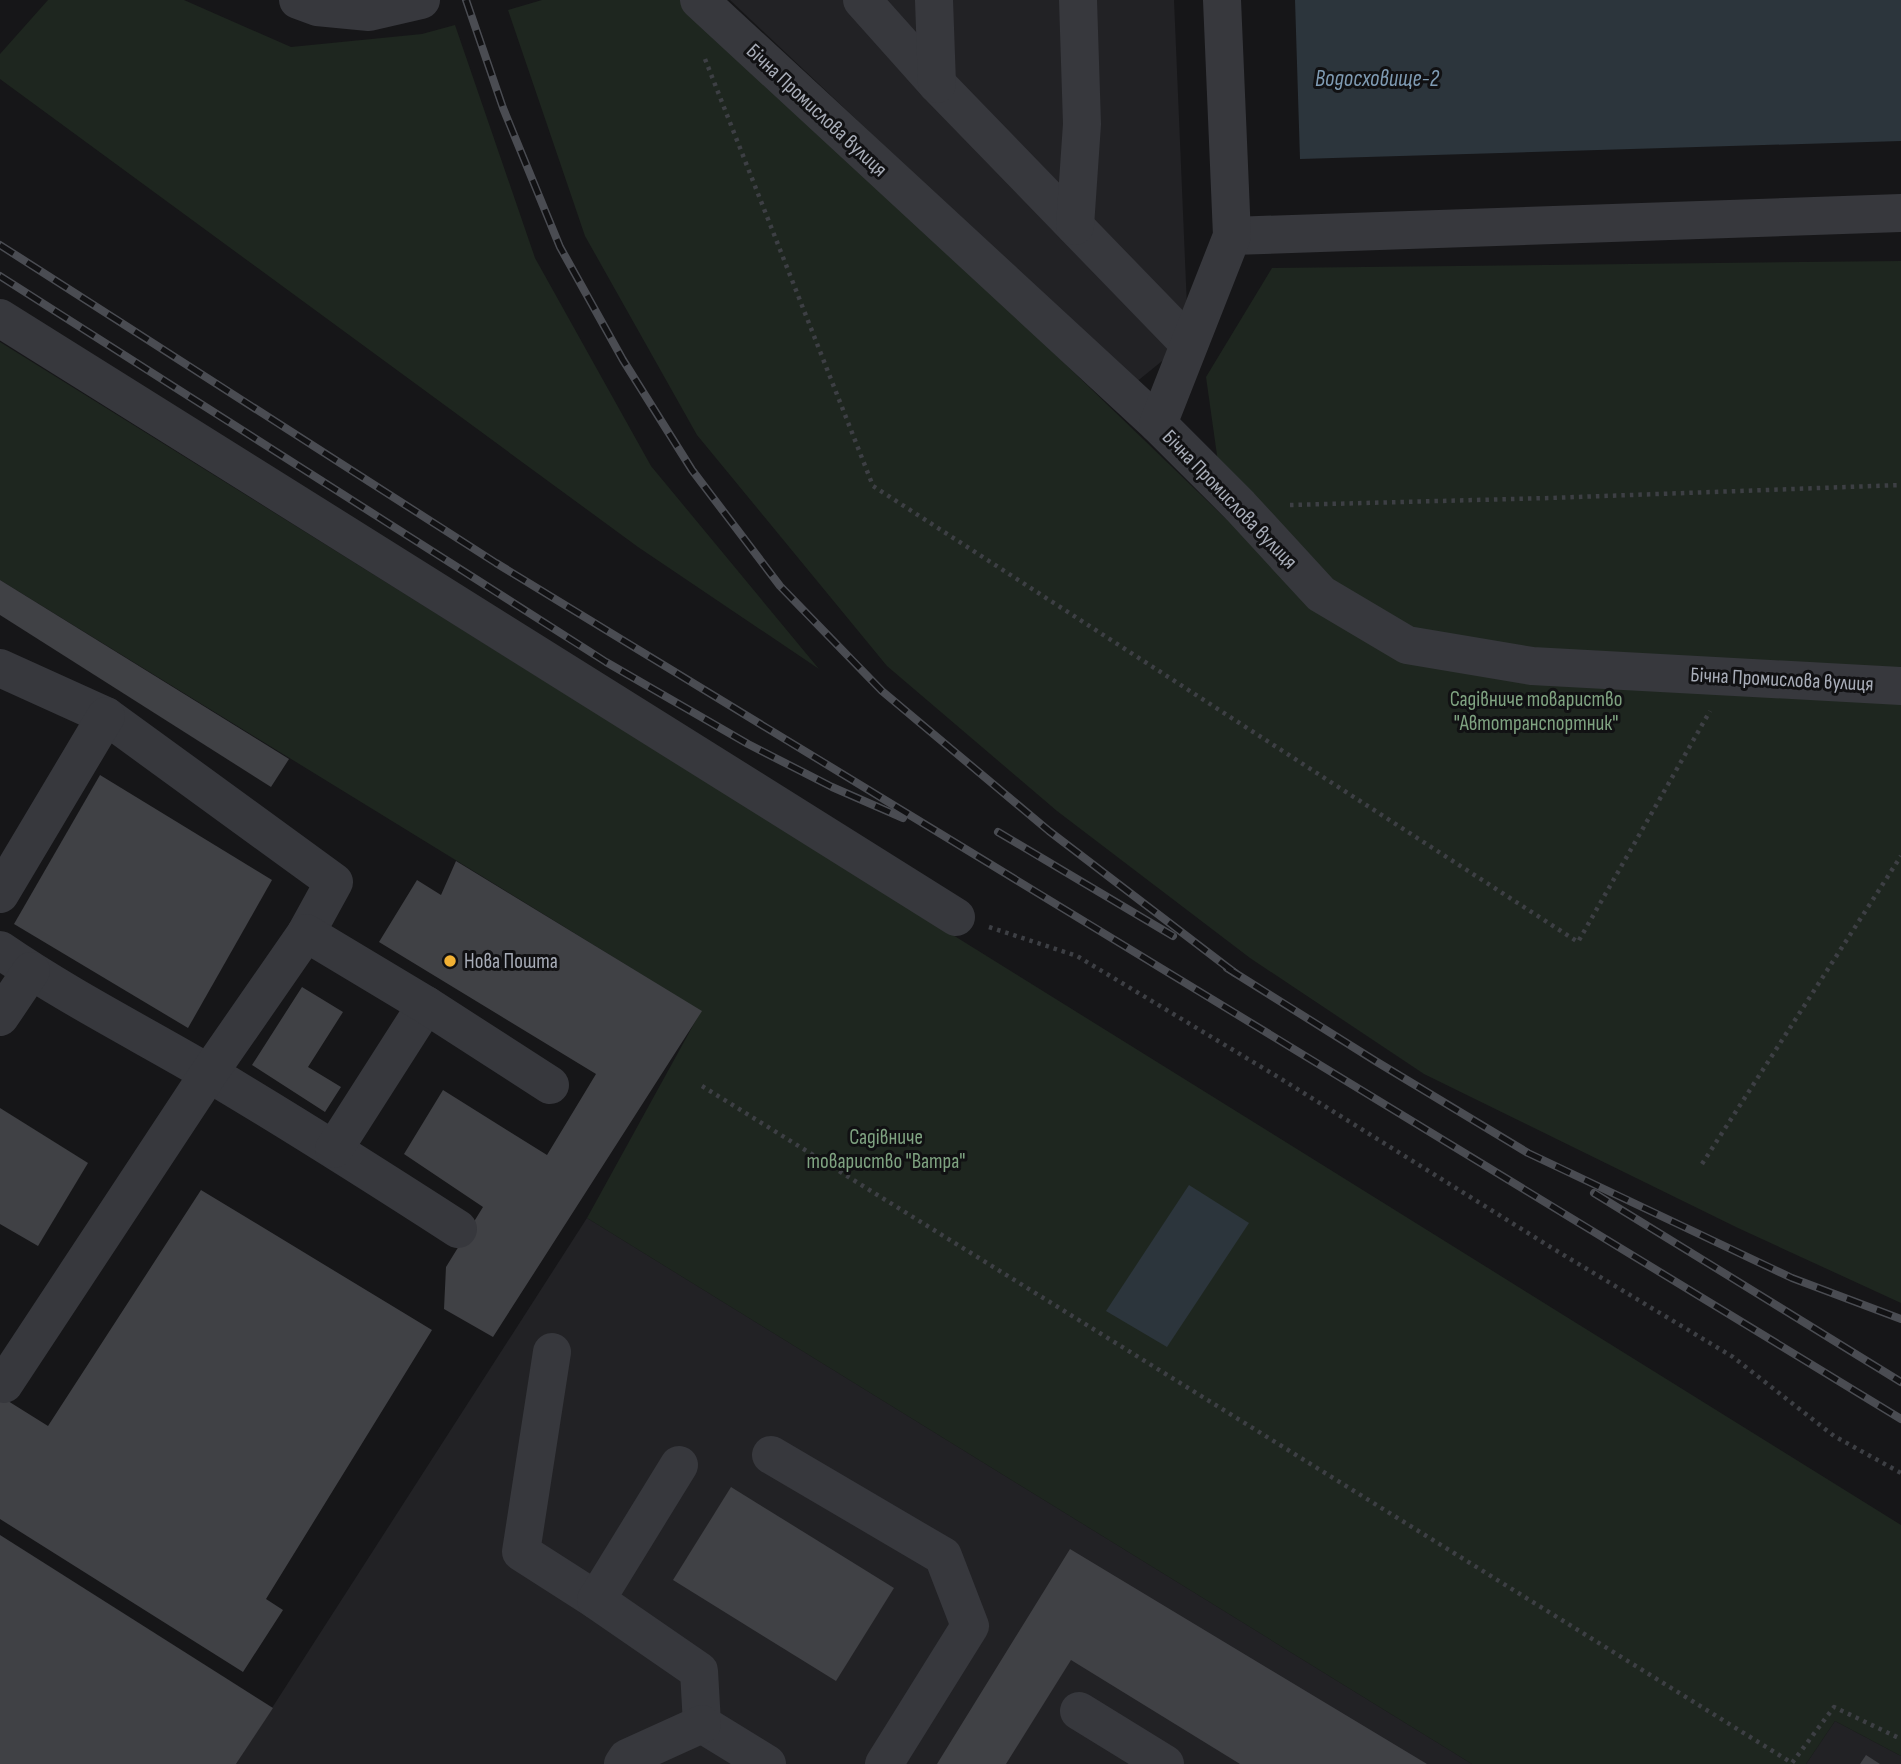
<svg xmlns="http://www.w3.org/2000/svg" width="1901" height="1764" font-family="'Sofia Sans Condensed',sans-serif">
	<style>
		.built { fill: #222225 }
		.green { fill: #1e261f }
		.water { fill: #2c353c }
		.building { fill: #404145 }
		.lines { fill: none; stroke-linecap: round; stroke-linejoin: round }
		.path { stroke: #3d3f44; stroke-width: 4.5; stroke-dasharray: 3.5 5; stroke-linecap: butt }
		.minor { stroke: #37383d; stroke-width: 38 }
		.rail-casing { stroke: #4a4c52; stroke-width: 8 }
		.rail { stroke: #111113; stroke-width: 5; stroke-dasharray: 16; stroke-linecap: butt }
		.poi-dot { fill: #f2b134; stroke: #111113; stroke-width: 2.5 }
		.labels { text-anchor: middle; stroke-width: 6; stroke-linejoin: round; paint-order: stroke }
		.street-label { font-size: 21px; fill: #a8adb8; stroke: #111113 }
		.park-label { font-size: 21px; fill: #7fa381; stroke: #111113 }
		.poi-label { font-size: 21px; fill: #a8adb8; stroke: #111113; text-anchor: start }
		.water-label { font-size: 23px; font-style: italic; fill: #7f9bb3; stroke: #111113 }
	</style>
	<rect width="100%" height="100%" fill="#161618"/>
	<g class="built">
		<polygon points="730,0 1174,0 1187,307 1172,353 1135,383"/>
		<polygon points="587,1218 1472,1764 236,1764"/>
		<polygon points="1835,1721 1901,1756 1901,1764 1806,1764"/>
	</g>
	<g class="green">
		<polygon points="48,0 184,0 291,47 422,34 455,25 535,258 651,466 819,669 638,547 0,79 0,54"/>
		<polygon points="542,0 688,0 1226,519 1206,377 1272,268 1901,261 1901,1303 1738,1228 1424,1074 1250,958 1057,811 887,666 697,435 585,236 508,10"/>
		<polygon points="0,342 1901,1525 1901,1756 1835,1721 1806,1764 1472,1764 587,1218 701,1011 0,580"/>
	</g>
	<g class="water">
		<polygon points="1295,0 1901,0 1901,141 1300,159"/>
		<polygon points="1189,1185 1249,1223 1167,1347 1106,1311"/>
	</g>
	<g class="building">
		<polygon points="0,580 289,759 271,787 0,615"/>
		<polygon points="100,775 272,880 188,1028 14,924"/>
		<polygon points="456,861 702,1011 493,1337 444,1309 446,1267 483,1207 404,1154 443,1090 547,1155 596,1074 379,942 417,880 441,895"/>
		<polygon points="302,987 343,1012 308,1067 341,1087 325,1112 252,1065"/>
		<polygon points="0,1108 88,1163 38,1246 0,1224"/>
		<polygon points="201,1190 432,1330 266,1599 283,1610 243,1672 0,1519 0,1396 48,1426"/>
		<polygon points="731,1487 894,1588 836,1681 673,1580"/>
		<polygon points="0,1535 273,1708 236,1764 0,1764"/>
		<polygon points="1070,1549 1427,1764 1240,1764 1071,1660 1006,1764 937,1764"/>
		<polygon points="1866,1755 1880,1764 1860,1764"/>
	</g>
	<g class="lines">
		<g class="path">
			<polyline points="705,59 873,486 1578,942 1710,711"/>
			<polyline points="1290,505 1550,498 1901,485"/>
			<polyline points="989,927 1077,956 1278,1077 1552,1248 1733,1357 1834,1436 1901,1473"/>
			<polyline points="702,1086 1792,1763 1834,1707 1901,1739"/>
			<polyline points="1702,1164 1901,856"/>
		</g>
		<g class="minor">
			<polyline points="298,0 317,7 369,12 421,0"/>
			<polyline points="699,0 1158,424 1240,506 1321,594 1407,645 1532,666 1901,686"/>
			<polyline points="862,0 937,84 1189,344"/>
			<polyline points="934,0 937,84"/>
			<polyline points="1075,226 1082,124 1078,0"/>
			<polyline points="1232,236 1901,213"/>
			<polyline points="0,318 956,917"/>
			<polyline points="1158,424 1232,236 1222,0"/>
			<polyline points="0,668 106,716 334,882 306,933"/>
			<polyline points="0,894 106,716"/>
			<path d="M0 950C67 996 140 1033 210 1074 294 1124 376 1176 458 1229"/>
			<polyline points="0,1017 31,971"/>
			<polyline points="334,1149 426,1005"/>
			<polyline points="552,1352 521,1552 596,1600"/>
			<polyline points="0,1381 4,1384 209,1073 306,933 426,1005 550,1085"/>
			<polyline points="771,1455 943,1556 970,1626 884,1764"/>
			<polyline points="679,1465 596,1600 699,1671 702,1724 767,1764"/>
			<polyline points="1079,1711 1165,1764"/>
			<polyline points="623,1764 627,1758 702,1724"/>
		</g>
		<g class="rail-casing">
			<g id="rail">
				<polyline points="466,0 503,108 560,247 623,360 692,470 780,586 882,691 1049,831 1235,973"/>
				<polyline points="0,245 496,563 1901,1419"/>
				<polyline points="0,276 606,662 748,744 832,787 903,818"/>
				<polyline points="998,832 1173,936"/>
				<polyline points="1227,968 1377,1062 1528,1153 1792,1278 1901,1319"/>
				<polyline points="1594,1193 1901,1382"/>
			</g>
		</g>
		<use href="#rail" class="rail"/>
	</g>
	<circle class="poi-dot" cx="450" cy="961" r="7"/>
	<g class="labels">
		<g class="street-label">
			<text transform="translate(817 110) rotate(43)" y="7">Бічна Промислова вулиця</text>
			<text transform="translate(1230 499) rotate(46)" y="7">Бічна Промислова вулиця</text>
			<text transform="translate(1782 679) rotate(3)" y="7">Бічна Промислова вулиця</text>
		</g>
		<g class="park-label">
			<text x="1536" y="706">Садівниче товариство<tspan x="1536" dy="24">"Автотранспортник"</tspan></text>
			<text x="886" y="1144">Садівниче<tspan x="886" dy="24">товариство "Ватра"</tspan></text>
		</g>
		<g class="poi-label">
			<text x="464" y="968">Нова Пошта</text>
		</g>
		<g class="water-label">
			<text x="1377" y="86">Водосховище-2</text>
		</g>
	</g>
</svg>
